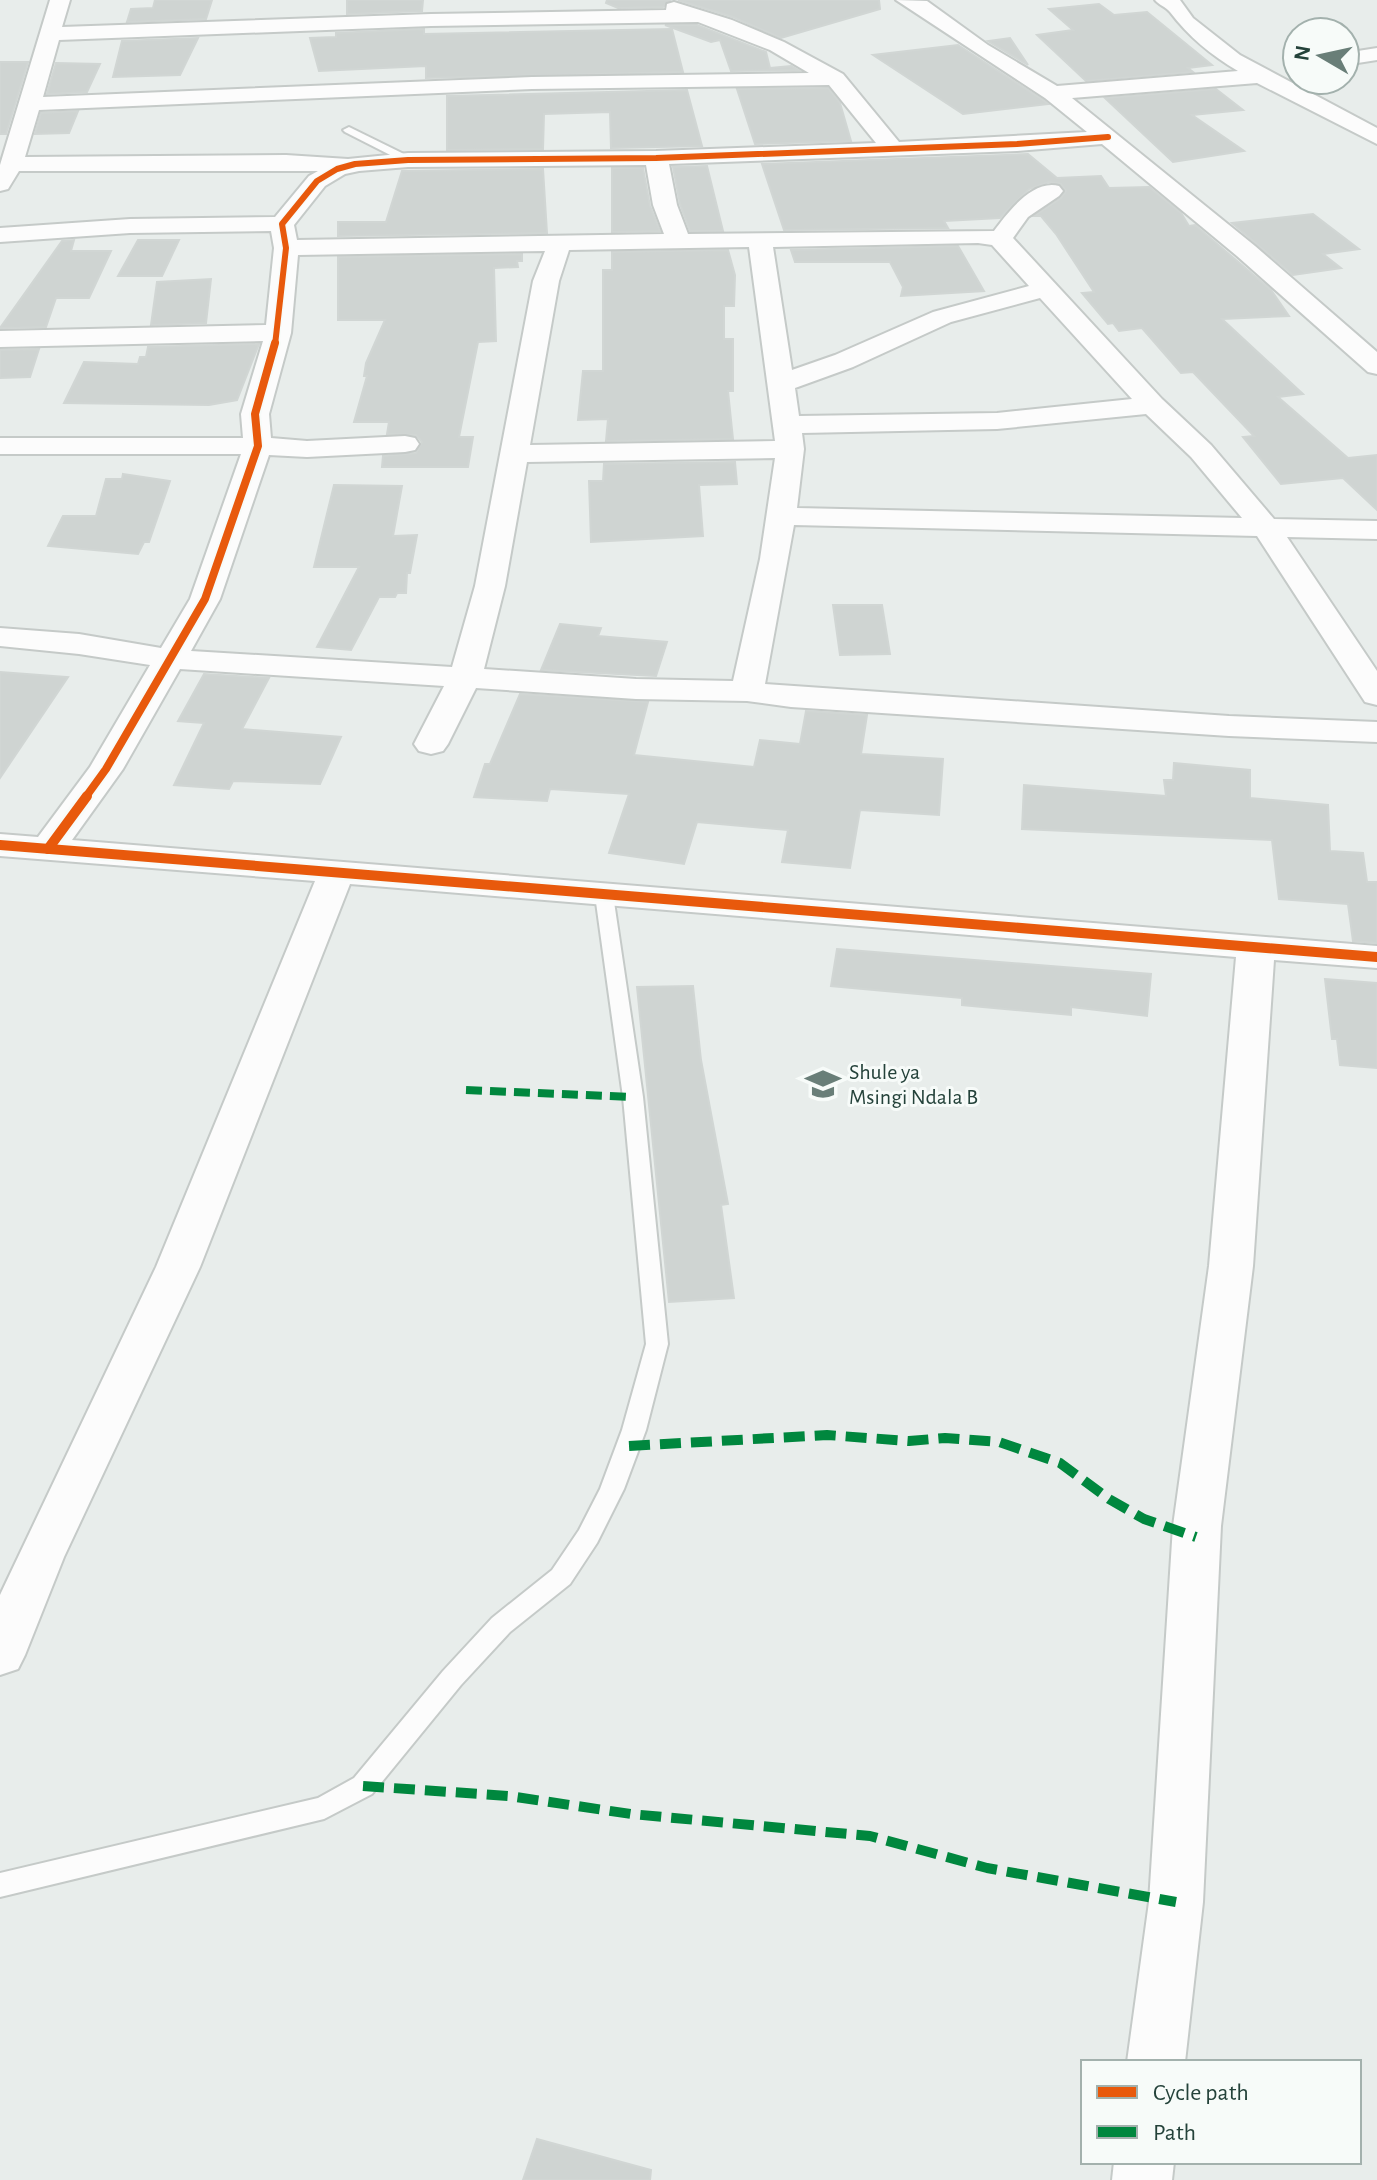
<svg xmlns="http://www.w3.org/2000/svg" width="1377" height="2180" font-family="'Alegreya Sans',sans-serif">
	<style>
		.building { fill: #cfd4d2; stroke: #d1d6d4; stroke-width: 2 }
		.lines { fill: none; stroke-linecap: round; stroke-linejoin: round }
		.lane-casing { stroke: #c5cac8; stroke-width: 4 }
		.street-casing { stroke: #c5cac8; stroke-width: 4 }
		.lane { fill: #fcfcfc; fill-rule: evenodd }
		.street { fill: #fcfcfc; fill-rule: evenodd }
		.quiet-far1 { stroke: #00873e; stroke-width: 8; stroke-dasharray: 16 8; stroke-linecap: butt }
		.quiet { stroke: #00873e; stroke-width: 10; stroke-dasharray: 21 10; stroke-linecap: butt }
		.cycleway-far2-casing { stroke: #f7fbf9; stroke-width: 9 }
		.cycleway-far1-casing { stroke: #f7fbf9; stroke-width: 12 }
		.cycleway-casing { stroke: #f7fbf9; stroke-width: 15 }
		.cycleway-far2 { stroke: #e8590c; stroke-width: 6 }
		.cycleway-far1 { stroke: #e8590c; stroke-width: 8 }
		.cycleway { stroke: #e8590c; stroke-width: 10 }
		.labels { text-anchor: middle; stroke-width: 6; stroke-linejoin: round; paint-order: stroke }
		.poi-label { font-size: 22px; fill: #24423a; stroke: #f7fbf9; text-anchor: start }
	</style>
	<rect width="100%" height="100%" fill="#e8edeb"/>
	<g class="building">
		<polygon points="155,0 212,0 206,19 127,22 131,9 153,8"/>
		<polygon points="347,0 423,0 422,11 347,14"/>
		<polygon points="607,0 670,0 663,7 618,8 606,3"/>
		<polygon points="678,0 879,0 880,9 781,38 733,17"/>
		<polygon points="1099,4 1114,15 1147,12 1212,65 1188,68 1193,72 1086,81 1037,35 1073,30 1049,9"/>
		<polygon points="665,25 697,25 766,52 770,68 791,66 798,70 731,71 720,40 711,42"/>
		<polygon points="424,29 424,34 672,29 683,72 426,78 426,66 319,71 310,38 336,37 336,33"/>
		<polygon points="198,38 180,75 113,77 122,41"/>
		<polygon points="1010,38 1028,65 988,41"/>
		<polygon points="958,45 1043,100 1048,104 963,114 873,55"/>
		<polygon points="0,62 28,62 6,134 0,134"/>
		<polygon points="56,63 100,64 87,92 47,94"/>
		<polygon points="828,88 840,103 851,141 755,144 737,89"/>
		<polygon points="1216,89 1243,110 1192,115 1244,151 1173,162 1105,98"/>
		<polygon points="687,90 702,146 611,148 610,112 544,114 543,149 447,150 447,96"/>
		<polygon points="78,111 69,133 35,134 41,113"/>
		<polygon points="1028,154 1057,178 1101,176 1109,188 1149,187 1181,213 1189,226 1195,225 1271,290 1289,316 1222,319 1303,394 1278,397 1348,458 1377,455 1377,510 1343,478 1281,484 1243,437 1254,436 1193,372 1181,373 1142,328 1119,331 1113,323 1108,324 1082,293 1094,292 1056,234 1041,216 1034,216 1061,198 1066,191 1061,184 1049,182 1029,189 1000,218 944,221 948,228 784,230 762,164"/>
		<polygon points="707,166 723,231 690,231 680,204 673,167"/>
		<polygon points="612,168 643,168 650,206 660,231 612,232"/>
		<polygon points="543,169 547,233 338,236 338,222 386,222 402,171"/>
		<polygon points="1313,214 1359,249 1323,254 1341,268 1293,275 1232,223"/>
		<polygon points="74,240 71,251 111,251 89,298 56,298 46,327 0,328 62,241"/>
		<polygon points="138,240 179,240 162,276 118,276"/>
		<polygon points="958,246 984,291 901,296 903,287 890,262 795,262 791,250"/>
		<polygon points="728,250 735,275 734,306 724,306 724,339 733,339 733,391 728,391 733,439 606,441 608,419 578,420 583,371 603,371 603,270 612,270 612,252"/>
		<polygon points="522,254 522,261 517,261 518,267 494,268 496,341 478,342 459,437 473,437 468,467 382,467 383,456 416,453 422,442 416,435 387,434 389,422 354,422 367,376 364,376 366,363 385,320 338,320 338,257"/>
		<polygon points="211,279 206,323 151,325 157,282"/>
		<polygon points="259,344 237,400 209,405 64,403 84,362 138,364 140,357 146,357 148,347"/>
		<polygon points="39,349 30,377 0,378 0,350"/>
		<polygon points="735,462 737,484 699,485 703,536 591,542 589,481 603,481 604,464"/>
		<polygon points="123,474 170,481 149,542 144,542 138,554 48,546 63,516 96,516 106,479 122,479"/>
		<polygon points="334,485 402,486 393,536 417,535 410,573 407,573 406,593 397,593 395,597 379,597 351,650 317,647 359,567 314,567"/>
		<polygon points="833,605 882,605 890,654 840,655"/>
		<polygon points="560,624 601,628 598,636 667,642 656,676 541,670"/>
		<polygon points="0,672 68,677 0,778"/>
		<polygon points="204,674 269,678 242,729 341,737 320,784 233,781 229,789 174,785 204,723 178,721"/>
		<polygon points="520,694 648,702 634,755 754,767 760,740 800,744 806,711 867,715 861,754 943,759 939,815 860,810 850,868 782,862 788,830 697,822 684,864 609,853 629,794 550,789 547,801 474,797 485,764 490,764"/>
		<polygon points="1174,763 1250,770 1250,798 1328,805 1330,851 1363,853 1367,882 1377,882 1377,943 1353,941 1348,904 1279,899 1272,840 1022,829 1024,785 1166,796 1164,780 1173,780"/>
		<polygon points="837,949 1151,974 1147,1016 1071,1007 1071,1015 962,1005 962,998 831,986"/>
		<polygon points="1325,979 1377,983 1377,1068 1340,1065 1337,1039 1332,1039"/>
		<polygon points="693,986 701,1060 728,1204 721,1205 734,1298 669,1302 637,987"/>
		<polygon points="537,2139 651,2170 650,2180 523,2180"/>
	</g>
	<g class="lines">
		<g class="lane-casing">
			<g id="lane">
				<polygon points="349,127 412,158 414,160 404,162 345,132 343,130"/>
				<polygon points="604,890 613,895 643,1097 668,1344 646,1430 624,1489 597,1543 570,1584 510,1632 461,1685 372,1794 324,1819 0,1897 0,1873 318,1798 354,1778 443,1671 492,1618 552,1570 579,1530 600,1489 622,1430 646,1344 623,1097 595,895"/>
			</g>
		</g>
		<g class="street-casing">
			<g id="street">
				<path d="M50 0H70L62 27 431 14 666 10 667 4 674 2 732 20 784 42 843 74 899 142 1087 132 1045 98 896 0 927 1 988 45 1057 86 1238 71C1211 55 1189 37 1170 12 1166 7 1159 5 1155 0H1180L1193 18 1240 55 1377 128V144L1257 83 1072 98 1255 246 1377 352V374L1368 372 1237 256 1102 144 1017 151 669 164 677 205 688 234 994 231C1008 212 1033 179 1059 186L1063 191 1059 196 1028 217 1013 238 1162 399 1211 445 1274 519 1377 521V539L1287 537 1377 671V705L1365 702 1257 536 794 525 765 684 1229 716 1377 722V742L1229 736 791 707 747 701 636 699 476 688 448 744 443 751 431 754 419 751 414 744 444 686 180 669 123 769 72 840 1377 946V968L1274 960 1253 1266 1221 1526 1203 1902 1185 2062H1127L1149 1902 1173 1526 1209 1266 1236 957 350 884 200 1267 64 1557 25 1655 18 1669 0 1675V1595L156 1267 315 881 0 856V834L38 837 90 767 150 665 79 654 0 646V628L79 634 161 648 190 599 241 454H0V438H243L241 414 263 341 0 347V331L266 325 274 248 271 231 130 233 0 242V228L130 219 275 217 309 176 318 171H19L8 189 0 191V165ZM698 22 770 50 809 73 532 77 43 97 59 40 431 26ZM829 85 876 143 656 151 408 153 348 159 286 155 25 157 39 110 532 89ZM646 165 653 205 664 234 297 240 294 225 325 186 345 174 359 171 408 167ZM978 243 992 245 1029 286 933 312 835 355 792 370 773 247ZM749 247 775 441 530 445 559 281 569 250ZM545 251 533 281 475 586 452 667 191 651 220 599 269 455 307 457 405 452 415 450 419 444 415 438 405 436 307 441 271 438 269 414 291 333 298 255ZM1040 298 1132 399 997 413 799 416 795 388 853 367 951 322ZM1146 414 1191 457 1242 518 797 508 804 449 802 433 997 429ZM775 458 760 559 733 681 636 679 484 669 505 586 527 462Z"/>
				<polygon points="1377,48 1377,60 1345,65 1345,53"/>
				<polygon points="1114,2162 1174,2162 1172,2180 1112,2180"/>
			</g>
		</g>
		<use href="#lane" class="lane"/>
		<use href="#street" class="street"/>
		<polyline class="quiet-far1" points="466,1090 633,1097"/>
		<g class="quiet">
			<polyline points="629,1446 827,1435 909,1441 945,1438 999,1442 1060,1463 1109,1499 1144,1519 1196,1537"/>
			<polyline points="363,1786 509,1796 631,1814 870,1836 987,1868 1176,1902"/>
		</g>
		<g class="cycleway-far2-casing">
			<polyline id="cycleway-far2" points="275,345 286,248 282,224 317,181 337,169 355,164 408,160 656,158 1017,144 1108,137"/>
		</g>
		<g class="cycleway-far1-casing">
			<polyline id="cycleway-far1" points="85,798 106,769 205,599 258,446 255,414 275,343"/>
		</g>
		<g class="cycleway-casing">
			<g id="cycleway">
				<polyline points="0,845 1377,957"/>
				<polyline points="48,849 87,796"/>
			</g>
		</g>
		<use href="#cycleway-far2" class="cycleway-far2"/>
		<use href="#cycleway-far1" class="cycleway-far1"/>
		<use href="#cycleway" class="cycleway"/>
	</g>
	<defs>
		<g id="school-bare" transform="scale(2.76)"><path d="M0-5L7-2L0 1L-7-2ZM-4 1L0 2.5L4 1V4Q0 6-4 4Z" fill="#697e78" stroke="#f7fbf9" stroke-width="2.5" paint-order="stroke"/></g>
	</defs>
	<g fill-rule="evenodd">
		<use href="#school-bare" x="823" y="1084"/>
	</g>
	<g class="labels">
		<g class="poi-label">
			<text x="849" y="1079">Shule ya<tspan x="849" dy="25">Msingi Ndala B</tspan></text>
		</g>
	</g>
	<rect x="1081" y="2060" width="280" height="104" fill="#f7fbf9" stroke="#a3b1ad" stroke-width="2"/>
	<rect x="1097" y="2086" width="40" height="12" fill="#e8590c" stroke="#a3b1ad" stroke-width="2"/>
	<text x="1153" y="2100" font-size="24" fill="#24423a">Cycle path</text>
	<rect x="1097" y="2126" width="40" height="12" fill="#00873e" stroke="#a3b1ad" stroke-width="2"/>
	<text x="1153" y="2140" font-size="24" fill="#24423a">Path</text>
	<g transform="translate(1321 56) rotate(279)"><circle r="38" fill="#f7fbf9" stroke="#a3b1ad" stroke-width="2"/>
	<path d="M0-6L14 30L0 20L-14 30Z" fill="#697e78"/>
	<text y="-12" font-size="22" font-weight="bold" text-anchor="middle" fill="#24423a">N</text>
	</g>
</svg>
